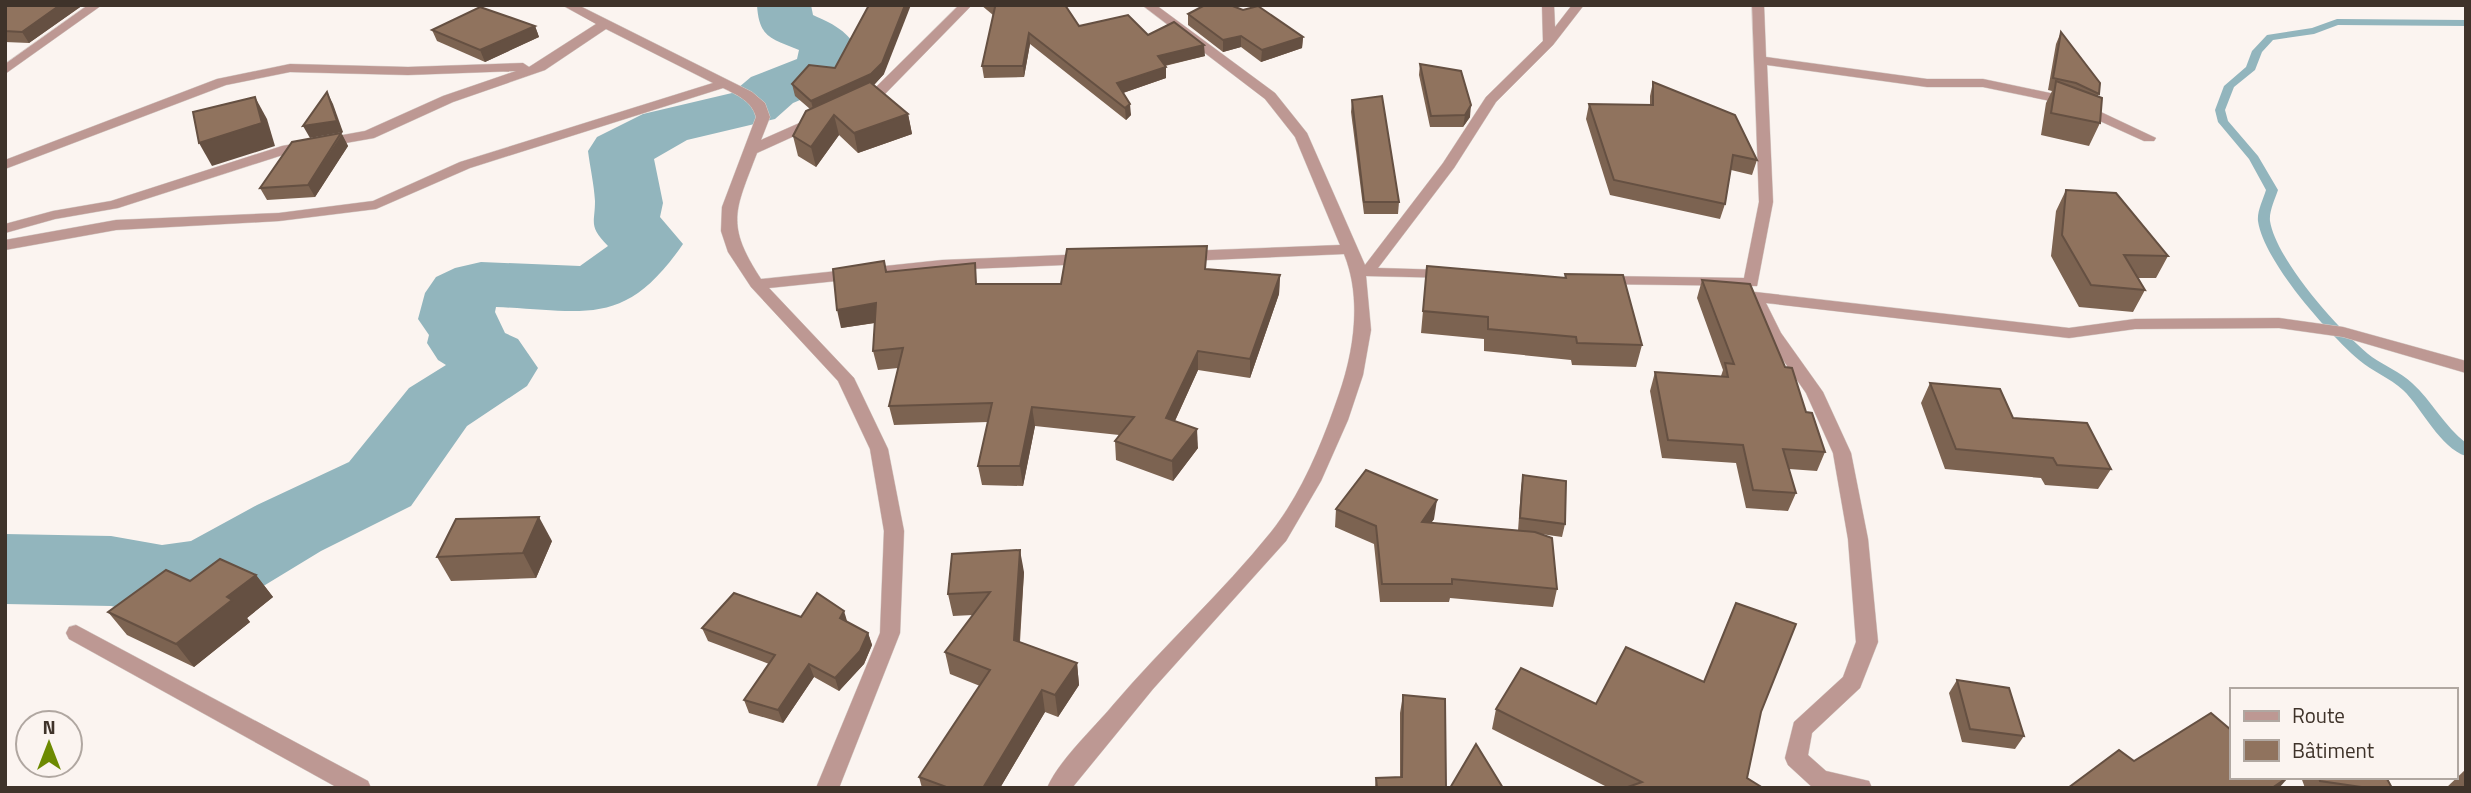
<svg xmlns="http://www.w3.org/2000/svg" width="2471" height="793" font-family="'Titillium Web',sans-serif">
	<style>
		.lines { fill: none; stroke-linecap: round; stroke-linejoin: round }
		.stream { fill: #92b5bd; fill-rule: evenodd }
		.river { fill: #92b5bd; fill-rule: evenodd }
		.minor-casing { stroke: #d9d1cc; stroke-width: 1 }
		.minor { fill: #bd9893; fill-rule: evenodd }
		.wall { fill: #7c6351 }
		.shaded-wall { fill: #655042 }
		.building { fill: #90735e; stroke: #655042; stroke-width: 2 }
	</style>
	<rect width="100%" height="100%" fill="#fbf4f0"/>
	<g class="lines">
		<path class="stream" d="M2337 19 2466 20V26L2338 25 2314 34 2273 40 2262 52 2255 70 2234 87 2225 110 2228 121 2258 156 2278 190C2275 199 2269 211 2270 221 2276 260 2341 333 2372 357 2385 366 2400 372 2412 383 2432 401 2444 426 2466 443V456C2440 448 2422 408 2403 390 2390 378 2372 371 2359 360 2328 333 2264 262 2258 221 2257 211 2263 200 2266 190L2249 159 2218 122 2215 110 2224 86 2246 67 2252 51 2267 35 2312 28Z"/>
		<path class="river" d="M757 5H811L813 15C833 24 844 29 857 47L854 63 838 84 793 103 775 119 687 140 654 159 663 203 660 217 683 244C625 328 587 311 496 307L495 312 505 333 518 339 538 368 527 386 467 426 411 506 321 551 242 599 209 609 162 617 111 606 5 604V534L111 536 162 545 191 541 257 505 349 462 409 388 446 365 438 360 427 343 429 335 418 319 425 293 436 277 455 268 481 262 580 266 608 246C588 225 595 224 595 201 594 184 590 167 588 151L597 137 643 114 732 93 751 77 797 59 799 50C771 38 759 38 757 5Z"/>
		<g class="minor-casing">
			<g id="minor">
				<polygon points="88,5 102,5 5,74 5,64"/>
				<path d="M562 5H578L752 92 765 103 770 117 761 140 813 117H823V123L757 153C735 211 725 224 761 279L942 260 1088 254 1096 259 1088 264 942 270 769 288 854 378 888 449 904 531 900 633 839 788H816L880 633 884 531 870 449 838 381 751 287 728 252 721 231 722 207 756 117C752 101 737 95 723 88L470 168 376 209 279 221 116 230 5 250V240L116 220 279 213 373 201 460 162 713 83 606 29 545 70 453 102 374 138 289 153 118 208 55 219 5 233V224L53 211 111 201 282 146 365 131 443 96 516 71 408 75 290 72 226 85 5 169V160L217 79 290 64 408 67 523 63 529 67 596 24Z"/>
				<polygon points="959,5 972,5 885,94 864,104 854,104 854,98 875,88"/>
				<path d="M1142 5H1156L1275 93 1307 133 1365 265 1443 163 1486 97 1543 41 1542 5H1554L1555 27 1572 5H1584L1553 45 1496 102 1454 168 1378 268 1447 270 1455 275 1453 278 1366 276 1371 330 1363 375 1348 420 1321 481 1286 541 1153 689 1072 788H1047C1059 760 1093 729 1113 705 1163 646 1222 593 1271 532 1302 493 1323 441 1339 394 1354 351 1362 298 1344 254L1186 261 1178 256 1186 251 1340 245 1295 137 1265 99Z"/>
				<polygon points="1752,5 1764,5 1766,57 1927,79 1983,79 2069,97 2156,138 2154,141 2144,141 2060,103 1983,87 1927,87 1767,65 1773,202 1757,286 1595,284 1593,281 1601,276 1744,278 1759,202"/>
				<polygon points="1755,292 2069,328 2135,319 2279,318 2343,327 2466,361 2466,373 2343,337 2279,328 2135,329 2069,338 1766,303 1781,333 1823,392 1851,453 1868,539 1878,642 1860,688 1812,733 1808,755 1826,771 1869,781 1872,788 1813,788 1788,765 1785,758 1794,722 1843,677 1856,642 1848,539 1833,453 1806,393 1765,334 1749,302 1747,297"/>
				<polygon points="76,625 368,781 371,788 338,788 69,639 66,633 69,627"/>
			</g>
		</g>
		<use href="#minor" class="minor"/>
	</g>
	<g class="wall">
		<polygon points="5,5 83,5 29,43 5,42"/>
		<polygon points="981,5 1065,5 1079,26 1148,35 1205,56 1165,66 1166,78 1123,93 1131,115 1126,120 1030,44 1024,77 984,78 982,66 993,15"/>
		<polygon points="1188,14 1303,37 1302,48 1261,62 1241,47 1223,52 1188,25"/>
		<polygon points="535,26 539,37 485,62 437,41 432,30"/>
		<polygon points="2061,32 2099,94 2098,96 2100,123 2089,146 2041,135 2046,103 2052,91 2048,90 2056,44"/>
		<polygon points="1420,64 1470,117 1463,127 1430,127 1419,75"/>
		<polygon points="884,74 874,85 908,114 912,134 858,153 839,135 816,167 798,156 793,136 810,109 795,96 792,84"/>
		<polygon points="1653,82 1757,160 1752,175 1731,170 1725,204 1720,219 1610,195 1586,119 1589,104 1650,105 1650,96"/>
		<polygon points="1352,100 1399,202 1398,214 1364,214 1351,112"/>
		<polygon points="341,133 348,146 315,197 267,200 260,188"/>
		<polygon points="2066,190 2168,256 2156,278 2138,278 2145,290 2133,312 2079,307 2051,256 2056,211"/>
		<polygon points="884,261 887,272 978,284 1061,284 1207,269 1280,275 1279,294 1250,378 1198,370 1175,421 1198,448 1173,481 1116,460 1115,441 1119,435 1035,426 1023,486 982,485 978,466 988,422 894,425 889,406 898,368 878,370 873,351 875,323 841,328"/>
		<polygon points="1427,266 1565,278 1565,274 1642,345 1636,367 1572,365 1571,360 1484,351 1484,339 1421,333"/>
		<polygon points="1702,280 1785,367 1825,452 1817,471 1789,469 1796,493 1788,511 1746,508 1736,463 1662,458 1650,391 1655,372 1721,376 1723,370 1697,298"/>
		<polygon points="1930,383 2013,418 2111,469 2098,489 2045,485 2041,478 1945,469 1921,403"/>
		<polygon points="1523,475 1565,524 1562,537 1541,534 1557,589 1553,607 1450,598 1449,602 1380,602 1374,544 1335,527 1336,509 1434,519 1431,523 1518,531 1521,488"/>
		<polygon points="552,541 536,578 451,581 437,557"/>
		<polygon points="1024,572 1020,642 1077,663 1079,685 1058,717 1045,712 1000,788 922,788 919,777 980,686 950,674 945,652 973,615 953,616 948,594"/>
		<polygon points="256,575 273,597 247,618 250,622 194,667 127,635 108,612 190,581"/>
		<polygon points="801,617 848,622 868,633 872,645 864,664 839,691 814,677 783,723 749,713 744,700 769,664 708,641 702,628"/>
		<polygon points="1957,680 2024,736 2015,749 1962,742 1949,693"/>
		<polygon points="1403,695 1446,788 1375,788 1376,778 1400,777 1400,713"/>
		<polygon points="1596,704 1761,712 1747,778 1763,788 1609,788 1492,729 1496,709"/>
		<polygon points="2466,769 2466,788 2446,788"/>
		<polygon points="2301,777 2386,777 2392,788 2305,788"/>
	</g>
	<g class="shaded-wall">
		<polygon points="60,5 83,5 29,43 22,32"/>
		<polygon points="905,5 911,5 884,74 873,86 814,113 811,101"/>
		<polygon points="535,26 539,37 485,62 480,50"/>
		<polygon points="1029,33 1030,44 1024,77 1023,66"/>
		<polygon points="1241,36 1241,47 1223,52 1223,40"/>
		<polygon points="1303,37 1302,48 1261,62 1262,50"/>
		<polygon points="1204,45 1205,56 1158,67 1158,56"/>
		<polygon points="1166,67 1166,78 1117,95 1117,83"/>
		<polygon points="327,92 333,104 343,132 310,138 303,126"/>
		<polygon points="255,97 267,119 275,146 212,166 199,143"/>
		<polygon points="1130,104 1131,115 1126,120 1125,108"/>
		<polygon points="1471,105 1470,117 1463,127 1465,115"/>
		<polygon points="908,114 912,134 858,153 854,133"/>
		<polygon points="834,115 839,135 816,167 811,147"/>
		<polygon points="342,134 348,146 315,197 308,185"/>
		<polygon points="1280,275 1279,294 1250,378 1250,359"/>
		<polygon points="876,303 880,322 841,328 837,310"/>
		<polygon points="1198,351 1198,370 1167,438 1166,418"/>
		<polygon points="1032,407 1035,426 1023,486 1020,466"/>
		<polygon points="1197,429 1198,448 1173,481 1172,461"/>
		<polygon points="1437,500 1434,519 1419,540 1422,522"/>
		<polygon points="539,517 552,541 536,578 523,553"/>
		<polygon points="1020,550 1024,572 1018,661 1014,640"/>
		<polygon points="256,575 273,597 247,618 250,622 194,667 176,644 227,597"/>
		<polygon points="844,611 848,624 840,618"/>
		<polygon points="868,633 872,645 864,664 839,691 835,678"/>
		<polygon points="1077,663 1079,685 1058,717 1055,695"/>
		<polygon points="809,664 814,677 783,723 778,710"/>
		<polygon points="1042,690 1045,712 1000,788 983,788"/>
		<polygon points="2289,777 2279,788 2272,788"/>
	</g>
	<g class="building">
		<polygon points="5,5 60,5 22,32 5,31"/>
		<polygon points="869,5 905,5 882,63 871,74 811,101 792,84 809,65 835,68"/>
		<polygon points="993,5 1065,5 1079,26 1128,15 1148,35 1174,22 1204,45 1158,56 1166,67 1117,83 1130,104 1125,108 1029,33 1023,66 982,66 995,7"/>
		<polygon points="1205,5 1230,5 1243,10 1258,6 1303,37 1262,50 1241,36 1223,40 1188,14"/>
		<polygon points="480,7 535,26 480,50 432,30"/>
		<polygon points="2061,32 2100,83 2099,94 2076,83 2053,78"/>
		<polygon points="1420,64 1461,71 1471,105 1465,115 1431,116"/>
		<polygon points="2056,81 2102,98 2100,123 2051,113"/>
		<polygon points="870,82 908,114 854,133 834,115 811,147 793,136 806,111"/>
		<polygon points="1653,82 1735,115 1757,160 1733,155 1725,204 1614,180 1589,104 1653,105"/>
		<polygon points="327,92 337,121 303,126"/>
		<polygon points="1382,96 1399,202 1364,202 1352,100"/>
		<polygon points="255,97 262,123 199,143 193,112"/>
		<polygon points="341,133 308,185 260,188 292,142"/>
		<polygon points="2066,190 2116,193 2168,256 2124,255 2145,290 2091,285 2062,235"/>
		<polygon points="1207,246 1205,269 1280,275 1250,359 1198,351 1166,418 1197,429 1172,461 1115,441 1134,417 1032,407 1020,466 978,466 992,403 889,406 903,348 873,351 876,303 837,310 833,269 884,261 886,272 975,263 976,284 1061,284 1067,249"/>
		<polygon points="1427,266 1566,278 1565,274 1623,275 1642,345 1577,343 1576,337 1488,329 1488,317 1423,311"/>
		<polygon points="1702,280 1750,284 1785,367 1792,368 1806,412 1812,413 1825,452 1783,449 1796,493 1753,490 1743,445 1668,440 1655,372 1728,377 1725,363 1734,364"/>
		<polygon points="1930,383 2000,389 2013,418 2087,423 2111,469 2057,465 2053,458 1956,449"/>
		<polygon points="1366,470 1437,500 1422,522 1535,532 1552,538 1557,589 1452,579 1452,584 1382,584 1376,526 1336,509"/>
		<polygon points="1523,475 1566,481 1565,524 1520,518"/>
		<polygon points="539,517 523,553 437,557 456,519"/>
		<polygon points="1020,550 1014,640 1077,663 1055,695 1042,690 983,788 949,788 919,777 990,670 945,652 990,592 948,594 952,554"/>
		<polygon points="220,559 256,575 227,597 232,600 176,644 108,612 166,570 190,581"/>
		<polygon points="734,593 801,617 817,593 844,611 840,618 868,633 860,651 835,678 809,664 778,710 744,700 775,655 702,628"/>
		<polygon points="1736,603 1796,624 1761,712 1747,778 1763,788 1630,788 1628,787 1642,782 1496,709 1521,668 1596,704 1626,647 1704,682"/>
		<polygon points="1957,680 2009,688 2024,736 1970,729"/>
		<polygon points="1403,695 1445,699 1446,788 1377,788 1376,778 1402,777"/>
		<polygon points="2211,713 2231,730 2231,777 2288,777 2272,788 2068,788 2119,750 2134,761"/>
		<polygon points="1476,744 1503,788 1450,788"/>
		<polygon points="2319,777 2386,777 2392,788 2368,788 2320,781"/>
	</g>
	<rect width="2471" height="793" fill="none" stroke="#3f332a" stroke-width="14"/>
	<rect x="2230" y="688" width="228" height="91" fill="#fbf4f0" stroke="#b0a7a1" stroke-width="2"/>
	<rect x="2244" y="711" width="35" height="10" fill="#bd9893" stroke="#b0a7a1" stroke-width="2"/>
	<text x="2292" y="723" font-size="21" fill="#3f332a">Route</text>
	<rect x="2244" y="740" width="35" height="21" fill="#90735e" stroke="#b0a7a1" stroke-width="2"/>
	<text x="2292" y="758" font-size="21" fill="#3f332a">Bâtiment</text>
	<g transform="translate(49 744)"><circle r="33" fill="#fbf4f0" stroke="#b0a7a1" stroke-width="2"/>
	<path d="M0-5L12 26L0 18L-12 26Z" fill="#6d8a01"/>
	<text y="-10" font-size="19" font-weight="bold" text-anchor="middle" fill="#3f332a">N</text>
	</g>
</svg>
